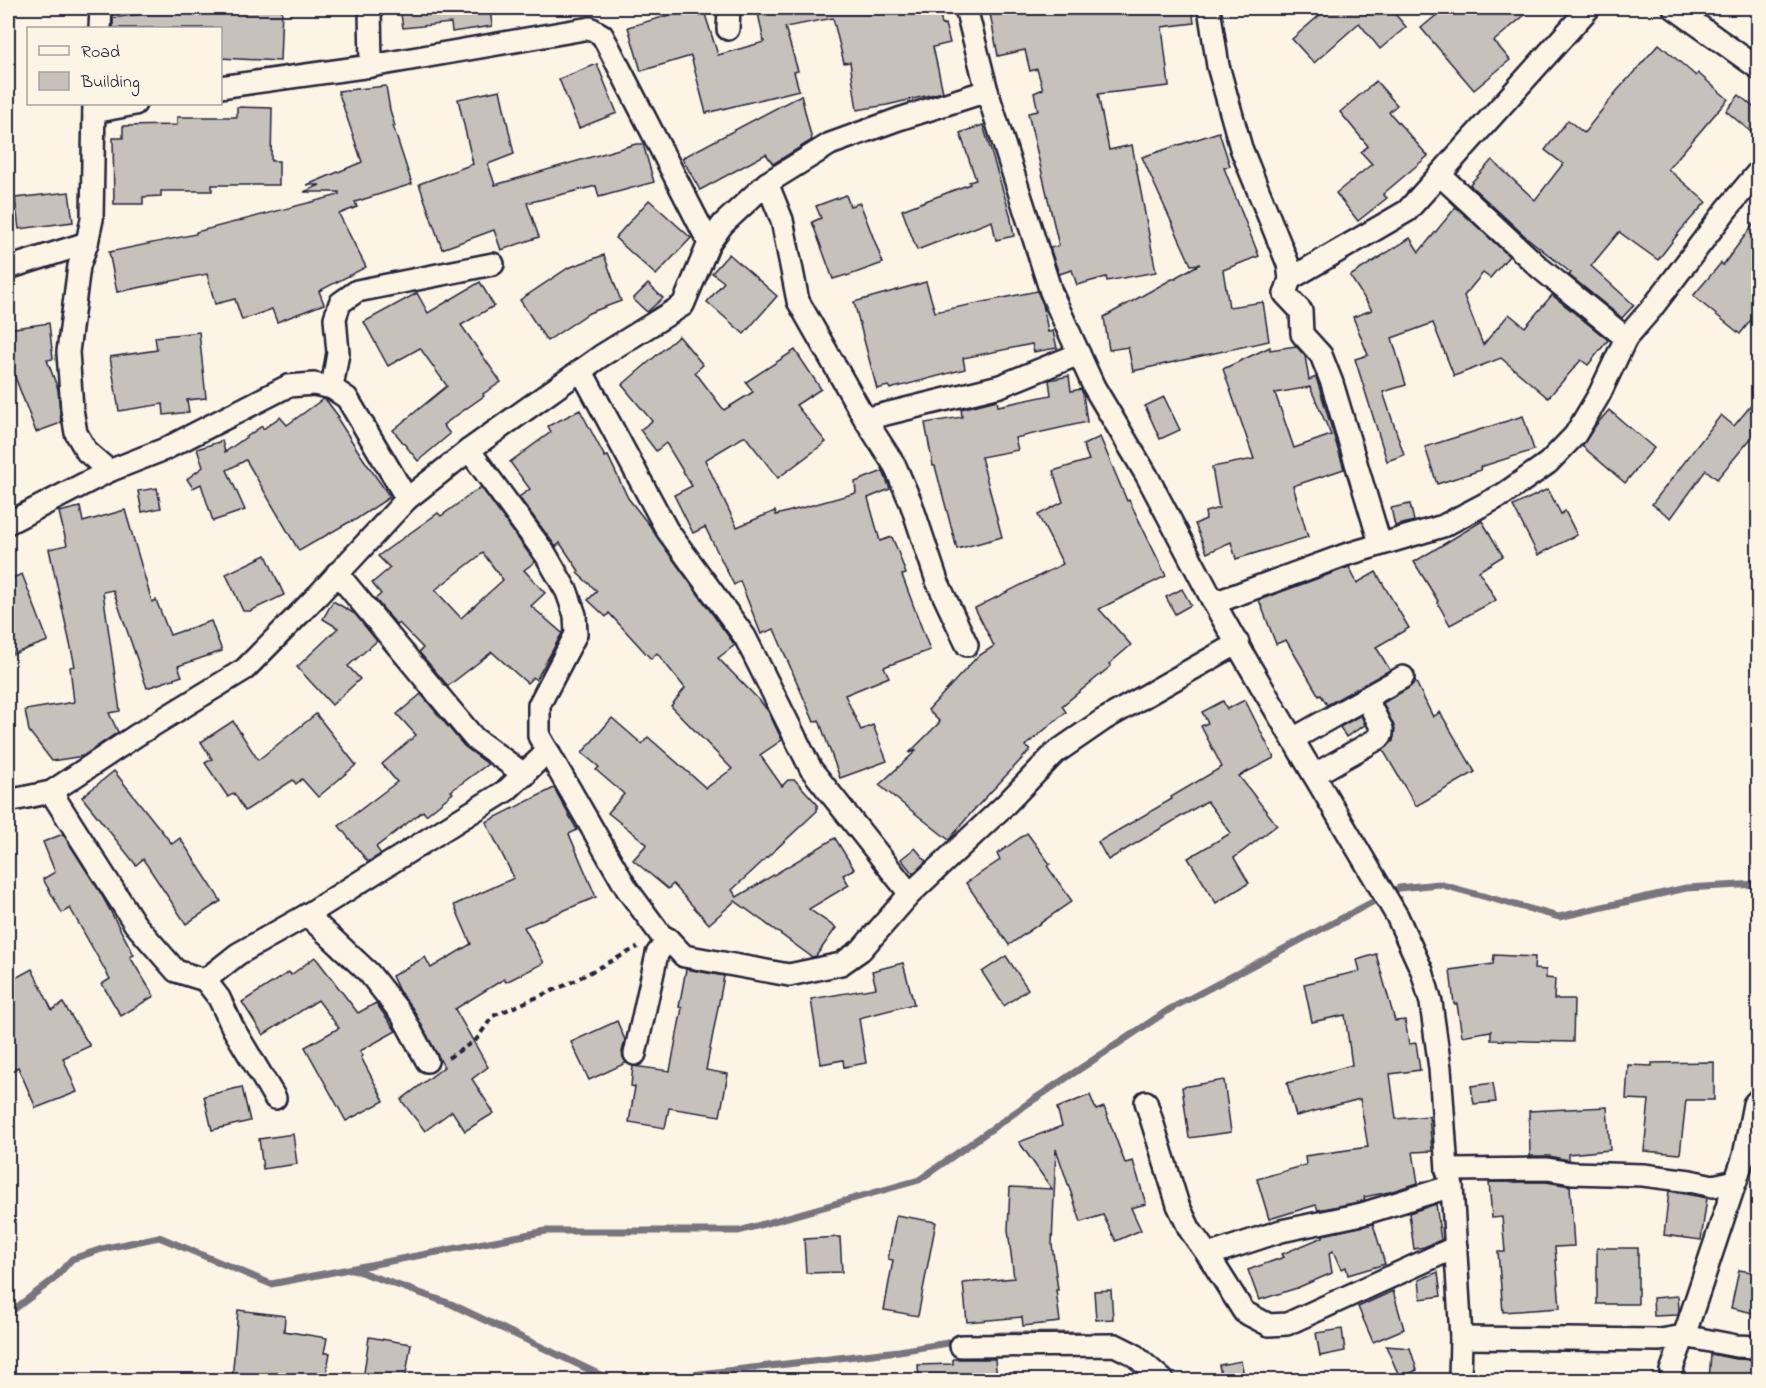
<svg xmlns="http://www.w3.org/2000/svg" width="1766" height="1388" font-family="'Indie Flower',sans-serif">
	<style>
		.lines { fill: none; stroke-linecap: round; stroke-linejoin: round }
		.stream { stroke: #78757e; stroke-width: 7 }
		.building { fill: #c6c1bb; stroke: #22223b; stroke-width: 1.5; fill-rule: evenodd }
		.minor-casing { stroke: #22223b; stroke-width: 26 }
		.path { stroke: #22223b; stroke-width: 4; stroke-dasharray: 6 4.5; stroke-linecap: butt }
		.minor { stroke: #fcf5e5; stroke-width: 21 }
	</style>
	<rect width="100%" height="100%" fill="#fcf5e5"/>
	<filter id="ink" filterUnits="userSpaceOnUse"><feTurbulence type="fractalNoise" baseFrequency=".0167" numOctaves="2"/><feDisplacementMap in="SourceGraphic" scale="12" xChannelSelector="R" yChannelSelector="G"/><feConvolveMatrix kernelMatrix="1 2 1 2 8 2 1 2 1" color-interpolation-filters="sRGB"/></filter>
	<g filter="url(#ink)">
		<g class="lines">
			<g class="stream">
				<polyline points="352,1269 451,1304 611,1380"/>
				<polyline points="8,1314 54,1279 72,1259 102,1249 159,1237 271,1284 546,1231 739,1231 919,1180 1030,1102 1170,1009 1399,888 1439,884 1559,917 1686,888 1758,884"/>
				<polyline points="992,1336 1001,1335 1082,1335"/>
				<polyline points="648,1380 899,1351 960,1341"/>
			</g>
		</g>
		<g class="building">
			<polygon points="139,8 165,8 166,11 240,12 240,8 282,8 280,61 220,58 220,28 113,28 113,18 140,14"/>
			<polygon points="400,8 490,8 492,26 452,32 451,23 403,28"/>
			<polygon points="694,8 703,8 718,55 764,42 757,8 939,8 942,25 945,24 950,43 933,47 943,92 887,105 857,110 850,62 844,63 833,18 785,27 798,71 794,72 799,90 706,113 691,56 641,71 628,27"/>
			<polygon points="989,8 1192,8 1194,23 1162,27 1169,86 1098,94 1109,150 1132,145 1156,272 1107,281 1106,277 1077,285 1072,270 1059,274 1050,248 1059,246 1028,113 1038,111 1034,93 1043,89 1037,69 1030,71 1025,50 998,56"/>
			<polygon points="1328,8 1390,8 1406,27 1380,49 1359,23 1314,63 1292,39"/>
			<polygon points="1445,8 1533,8 1494,41 1510,60 1474,90 1421,28"/>
			<polygon points="1659,44 1696,76 1698,73 1728,99 1668,169 1706,202 1681,230 1658,260 1619,232 1591,266 1634,305 1622,318 1569,275 1571,273 1525,236 1472,187 1470,184 1492,160 1535,200 1563,164 1545,150 1568,120 1584,133 1616,92"/>
			<polygon points="597,64 617,113 579,128 559,79"/>
			<polygon points="1376,81 1397,105 1389,112 1428,156 1383,194 1387,198 1358,221 1336,193 1372,164 1361,152 1368,146 1340,112"/>
			<polygon points="386,86 390,110 395,126 393,126 412,184 355,202 357,207 339,214 366,267 319,291 324,304 277,322 272,309 242,320 235,299 215,304 207,274 117,292 109,252 196,234 196,232 339,195 339,192 304,192 320,185 307,185 362,162 338,91"/>
			<polygon points="500,90 514,154 488,164 495,185 636,144 643,144 654,182 599,197 596,186 527,203 539,237 501,250 494,230 442,249 419,184 473,164 458,99"/>
			<polygon points="801,95 812,140 773,164 766,154 700,190 682,158"/>
			<polygon points="1739,95 1758,111 1758,138 1726,111"/>
			<polygon points="237,107 272,108 271,161 279,161 279,185 212,185 212,191 161,191 161,196 143,197 143,204 114,204 113,138 123,138 123,126 177,125 177,117 237,117"/>
			<polygon points="983,125 1010,214 1014,236 996,240 992,221 917,250 902,210 970,184 969,182 976,180 960,133"/>
			<polygon points="1219,132 1230,166 1224,168 1259,256 1223,270 1229,307 1263,302 1269,341 1133,371 1128,347 1109,350 1104,317 1172,279 1176,279 1176,277 1200,264 1191,265 1142,157"/>
			<polygon points="69,192 73,222 19,229 15,198"/>
			<polygon points="846,195 850,206 860,203 883,263 847,276 846,275 833,279 812,222 821,218 816,206"/>
			<polygon points="649,200 691,238 656,275 615,238"/>
			<polygon points="1456,207 1509,256 1490,278 1483,273 1464,296 1483,345 1509,314 1525,327 1552,295 1608,340 1588,365 1581,360 1548,398 1501,358 1454,376 1433,323 1392,338 1406,385 1383,392 1404,455 1387,461 1355,359 1368,355 1353,317 1372,310 1350,276 1410,238 1419,252"/>
			<polygon points="1758,218 1758,311 1740,334 1693,296 1721,263 1723,265"/>
			<polygon points="729,254 777,296 744,334 707,302 724,282 712,273"/>
			<polygon points="604,255 621,301 589,313 547,341 520,300 568,268"/>
			<polygon points="480,282 494,306 461,325 501,382 483,394 484,396 443,425 450,434 418,461 393,430 447,386 420,348 388,366 364,322 417,293 428,313"/>
			<polygon points="926,282 935,312 1037,291 1043,304 1048,332 1053,331 1057,348 1034,352 1032,344 963,358 965,369 890,389 888,386 877,389 854,302"/>
			<polygon points="648,284 663,298 647,312 633,299"/>
			<polygon points="49,323 53,359 47,360 58,389 61,423 36,432 12,369 8,370 8,329"/>
			<polygon points="199,332 206,398 187,400 189,412 164,415 163,404 119,411 110,357 157,350 155,337"/>
			<polygon points="679,336 703,365 695,372 724,410 753,392 746,382 795,350 821,389 796,405 826,442 778,478 745,436 705,460 737,527 775,511 776,515 856,493 855,482 883,471 890,489 868,498 880,541 892,537 897,549 906,574 902,575 930,650 884,667 889,677 845,695 861,730 873,725 887,761 840,778 819,720 814,722 774,629 761,634 740,581 734,585 705,527 693,533 674,495 692,486 666,443 656,451 640,430 652,421 622,385"/>
			<path d="M1296 346 1305 356 1309 380 1316 377 1344 469 1293 486 1308 537 1236 559 1231 542 1207 553 1195 524 1206 519 1205 512 1219 508 1212 467 1254 459 1223 369 1270 347V350ZM1310 387 1331 435 1294 448 1275 393Z"/>
			<polygon points="1069,376 1071,391 1081,389 1083,394 1087,422 1015,438 1018,450 981,457 1002,537 957,549 935,466 933,466 925,423 962,417 961,409 997,400 998,406 1051,395 1049,380"/>
			<polygon points="1164,397 1180,430 1160,439 1145,406"/>
			<polygon points="1758,397 1758,430 1717,479 1706,470 1671,518 1652,504 1721,415 1734,426"/>
			<polygon points="323,399 326,400 339,417 337,418 360,454 390,497 352,522 351,521 299,551 246,460 227,470 245,510 213,521 201,484 193,488 187,479 203,467 197,449 222,441 225,452 262,426 263,429 280,417 287,425"/>
			<polygon points="580,410 605,457 608,456 628,498 650,526 657,537 734,644 735,645 718,658 761,702 768,711 782,740 760,755 782,786 788,780 795,780 817,804 817,811 732,890 737,897 835,838 854,869 843,875 849,885 809,909 836,928 816,956 812,957 735,901 709,924 673,884 668,889 633,860 647,844 608,813 624,794 596,770 599,767 582,753 612,718 642,744 648,737 706,788 732,769 671,706 685,688 657,653 651,659 609,613 606,617 588,600 597,591 577,573 579,571 560,543 556,547 519,497 530,489 510,462 551,432 548,426"/>
			<polygon points="1609,410 1654,448 1625,483 1582,446 1596,425"/>
			<polygon points="1523,416 1534,450 1480,467 1481,470 1437,484 1425,447"/>
			<polygon points="1100,437 1127,501 1129,500 1166,576 1099,609 1131,645 1109,664 1111,666 1062,706 1066,712 1025,746 1030,750 971,813 949,840 879,785 917,750 909,753 940,722 928,710 977,657 994,646 975,608 1063,564 1038,515 1063,502 1053,471 1089,460 1083,445"/>
			<path d="M481 487 535 562 524 570 545 593 531 606 562 633 536 680 533 677 527 683 492 652 448 686 419 652 423 648 399 623 397 625 375 599 381 594 372 583 390 568 378 556 438 513 441 516ZM483 553 503 580 461 618 435 590Z"/>
			<polygon points="157,488 161,508 142,512 138,491"/>
			<polygon points="1548,489 1561,514 1565,511 1577,535 1538,555 1513,506"/>
			<polygon points="1410,504 1414,521 1395,526 1391,508"/>
			<polygon points="80,507 83,522 125,510 152,602 156,600 170,635 211,621 222,651 178,666 182,676 147,688 113,590 103,592 120,711 109,713 118,732 83,756 52,761 29,731 25,710 74,702 70,667 75,666 49,549 67,545 59,512"/>
			<polygon points="1482,521 1503,556 1479,571 1496,600 1450,625 1437,602 1438,601 1414,562"/>
			<polygon points="266,555 284,595 250,611 243,611 226,574"/>
			<polygon points="1349,567 1357,583 1376,572 1409,628 1376,647 1390,670 1327,705 1321,695 1319,696 1286,640 1276,644 1259,600"/>
			<polygon points="22,574 48,641 13,654 8,640 8,580"/>
			<polygon points="1182,589 1191,605 1175,614 1166,597"/>
			<polygon points="333,601 355,614 377,641 348,666 360,679 332,705 297,667 338,628 323,619"/>
			<polygon points="1415,680 1433,717 1440,712 1475,772 1416,806 1383,750 1393,741 1395,729 1383,703 1409,688"/>
			<polygon points="421,694 464,746 488,764 451,791 453,793 426,815 423,811 376,847 381,854 368,862 339,826 397,782 382,764 416,735 397,714"/>
			<polygon points="1245,700 1274,758 1239,776 1277,825 1234,858 1249,883 1216,903 1188,858 1231,833 1207,801 1108,860 1098,842 1172,799 1171,797 1222,767 1201,726 1208,723 1202,712 1223,701 1227,709"/>
			<polygon points="316,714 356,765 318,797 302,779 296,784 293,780 245,811 234,793 228,797 205,763 212,759 201,742 233,721 258,760"/>
			<polygon points="1361,715 1365,725 1346,737 1340,727"/>
			<polygon points="114,771 172,844 180,838 221,901 186,924 143,859 136,865 82,797"/>
			<polygon points="554,788 577,830 569,834 596,897 524,927 544,963 506,982 504,979 455,1009 488,1067 472,1079 494,1113 465,1131 452,1111 425,1131 401,1100 444,1067 413,1009 399,991 392,976 425,957 431,968 471,944 454,905 514,878 486,822"/>
			<polygon points="1027,833 1050,864 1047,866 1072,901 1009,945 966,883 1000,860 997,854"/>
			<polygon points="63,834 100,892 134,955 130,957 154,996 121,1016 102,984 110,979 70,908 62,913 43,879 55,872 43,842"/>
			<polygon points="915,848 926,861 913,874 901,859"/>
			<polygon points="1376,954 1395,1021 1405,1020 1409,1044 1416,1043 1420,1070 1390,1074 1396,1119 1429,1116 1432,1151 1413,1152 1418,1183 1389,1192 1364,1197 1365,1200 1359,1202 1318,1210 1316,1205 1269,1219 1257,1179 1306,1165 1305,1156 1368,1147 1360,1099 1296,1116 1287,1083 1352,1065 1345,1015 1312,1022 1304,984 1360,971 1357,960"/>
			<polygon points="1494,955 1535,957 1534,969 1546,970 1546,978 1555,979 1554,999 1574,999 1573,1042 1491,1040 1491,1031 1462,1036 1457,1004 1454,1004 1450,970 1493,964"/>
			<polygon points="1006,956 1028,989 1004,1006 982,972"/>
			<polygon points="315,957 358,1013 376,1003 396,1031 360,1051 363,1056 361,1057 384,1101 346,1121 305,1047 339,1028 318,1000 263,1035 242,1002 289,972 291,975"/>
			<polygon points="903,963 914,1004 859,1018 866,1063 844,1067 843,1060 821,1064 811,999 876,988 872,971"/>
			<polygon points="32,969 52,1010 63,1003 90,1046 63,1058 77,1092 36,1108 18,1067 8,1074 8,982"/>
			<polygon points="686,969 724,976 706,1070 728,1074 720,1116 669,1108 665,1128 629,1122 635,1087 631,1086 633,1066 670,1071 682,1008 679,1007"/>
			<polygon points="617,1021 625,1040 622,1052 623,1057 626,1063 589,1080 571,1042"/>
			<polygon points="1714,1062 1714,1100 1686,1100 1680,1154 1644,1151 1649,1100 1626,1099 1628,1065 1652,1066 1652,1063"/>
			<polygon points="1224,1080 1231,1132 1189,1138 1182,1087"/>
			<polygon points="1493,1083 1496,1102 1474,1104 1471,1086"/>
			<polygon points="242,1087 250,1121 212,1130 204,1096"/>
			<polygon points="1090,1095 1096,1110 1104,1107 1125,1163 1133,1161 1146,1204 1131,1208 1141,1230 1116,1241 1103,1215 1081,1222 1056,1149 1052,1244 1058,1290 1056,1290 1060,1322 1023,1326 1022,1317 967,1322 963,1283 1014,1278 1008,1230 1010,1187 1052,1189 1019,1142 1062,1126 1057,1108"/>
			<polygon points="1607,1107 1610,1150 1568,1154 1568,1160 1549,1156 1530,1156 1529,1111"/>
			<polygon points="293,1134 297,1164 263,1169 259,1139"/>
			<polygon points="1489,1182 1546,1182 1570,1186 1574,1246 1555,1247 1560,1308 1503,1312 1498,1252 1505,1252 1502,1217 1492,1218"/>
			<polygon points="1669,1191 1707,1198 1701,1240 1664,1235"/>
			<polygon points="1436,1204 1441,1240 1424,1247 1414,1249 1409,1213"/>
			<polygon points="896,1215 936,1222 918,1316 884,1310 893,1260 888,1259"/>
			<polygon points="1373,1224 1385,1264 1348,1275 1346,1267 1341,1269 1333,1251 1329,1253 1332,1273 1297,1288 1259,1300 1248,1270 1284,1257 1282,1254 1323,1237 1323,1235"/>
			<polygon points="840,1237 842,1272 806,1273 804,1239"/>
			<rect x="1597" y="1248" width="41" height="56"/>
			<polygon points="1739,1270 1758,1273 1758,1314 1731,1308"/>
			<polygon points="1438,1272 1441,1296 1421,1299 1419,1280"/>
			<polygon points="1111,1290 1113,1319 1096,1320 1094,1291"/>
			<polygon points="1393,1291 1404,1329 1373,1342 1358,1307"/>
			<polygon points="1678,1296 1679,1310 1678,1315 1654,1316 1653,1298"/>
			<polygon points="238,1310 285,1316 284,1331 327,1338 324,1353 330,1353 325,1380 232,1380"/>
			<polygon points="1342,1329 1345,1351 1320,1356 1316,1333"/>
			<polygon points="369,1337 411,1344 405,1380 363,1380"/>
			<polygon points="1386,1346 1410,1348 1417,1370 1400,1378"/>
			<polygon points="1711,1354 1735,1359 1758,1360 1758,1380 1709,1380"/>
			<polygon points="953,1359 995,1359 997,1380 919,1380 918,1365 953,1364"/>
			<polygon points="1241,1361 1245,1380 1222,1380 1219,1365"/>
		</g>
		<g class="lines">
			<g class="minor-casing">
				<g id="minor">
					<polyline points="370,8 371,66"/>
					<polyline points="966,8 987,91 1051,292 1094,387 1147,476 1214,603 1249,665 1397,916 1422,971 1431,1003 1440,1068 1447,1170 1452,1186 1461,1338 1460,1380"/>
					<polyline points="1209,8 1218,66 1241,148 1288,264 1290,279 1285,294 1301,311 1302,334 1321,355 1332,383 1380,543"/>
					<polyline points="1674,8 1758,68"/>
					<polyline points="100,28 101,8"/>
					<polyline points="728,29 729,8"/>
					<polyline points="220,87 371,66 590,28 602,35 607,44 709,243"/>
					<polyline points="94,104 92,219 87,243 79,266 68,352 72,409 76,433 87,452 109,471"/>
					<polyline points="94,112 135,104"/>
					<polyline points="1440,175 1540,268 1626,338"/>
					<polyline points="767,183 782,220 798,301 865,419 895,466 911,503 937,581 967,645"/>
					<polyline points="8,268 87,243"/>
					<polyline points="1290,279 1407,211 1589,8"/>
					<polyline points="581,370 667,530 745,637 811,769 910,894"/>
					<polyline points="332,388 338,353 335,318 340,303 357,291 493,264"/>
					<polyline points="865,419 1000,386 1079,354"/>
					<polyline points="469,450 546,555 567,592 575,615 576,634 539,705 539,736 627,889 661,935 668,939 684,956 789,975 841,964 861,950 910,894 1005,805 1055,753 1103,720 1238,643"/>
					<polyline points="8,523 109,471 165,449 288,386 314,384 332,388 347,398 407,499"/>
					<polyline points="337,573 474,738 525,775"/>
					<polyline points="1214,603 1345,555 1443,526 1504,494 1548,463 1575,435 1599,395 1626,338 1652,308 1727,209 1758,172"/>
					<polyline points="1293,739 1403,677"/>
					<polyline points="1314,775 1379,738 1382,734 1382,729 1366,698"/>
					<polyline points="51,792 135,924 176,971 205,980"/>
					<polyline points="8,801 51,792 137,735 245,669 318,595 407,499 469,450 601,356 683,305 709,243 723,224 767,183 830,144 899,119 987,91"/>
					<polyline points="307,915 369,973 402,1015 427,1061"/>
					<polyline points="635,1054 657,954 668,939"/>
					<polyline points="275,1098 233,1028 219,998 205,980 238,954 307,915 507,790 548,751"/>
					<polyline points="1146,1102 1178,1205 1190,1230 1208,1255 1244,1312 1269,1325 1287,1324 1456,1247"/>
					<polyline points="1447,1170 1547,1169 1572,1173 1643,1175 1690,1181 1713,1186 1736,1181"/>
					<polyline points="1208,1255 1281,1231 1362,1214 1452,1186"/>
					<polyline points="1461,1338 1660,1340 1684,1336 1736,1346 1758,1347"/>
					<polyline points="961,1346 1115,1345 1133,1354 1163,1380"/>
					<polyline points="1671,1371 1684,1336 1744,1156 1754,1104 1758,1100"/>
				</g>
			</g>
			<polyline class="path" points="448,1058 476,1040 493,1016 568,984 638,947"/>
			<use href="#minor" class="minor"/>
		</g>
	</g>
	<rect width="1766" height="1388" fill="none" stroke="#fcf5e5" stroke-width="30"/>
	<rect x="15" y="15" width="1736" height="1358" fill="none" stroke="#22223b" stroke-width="2" filter="url(#ink)"/>
	<rect x="27" y="27" width="195" height="78" fill="#fcf5e5" stroke="#a5a1a1" stroke-width="1.5"/>
	<rect x="39" y="46" width="30" height="9" fill="#fcf5e5" stroke="#a5a1a1" stroke-width="1.5"/>
	<text x="81" y="57" font-size="18" fill="#22223b">Road</text>
	<rect x="39" y="72" width="30" height="18" fill="#c6c1bb" stroke="#a5a1a1" stroke-width="1.5"/>
	<text x="81" y="87" font-size="18" fill="#22223b">Building</text>
</svg>
